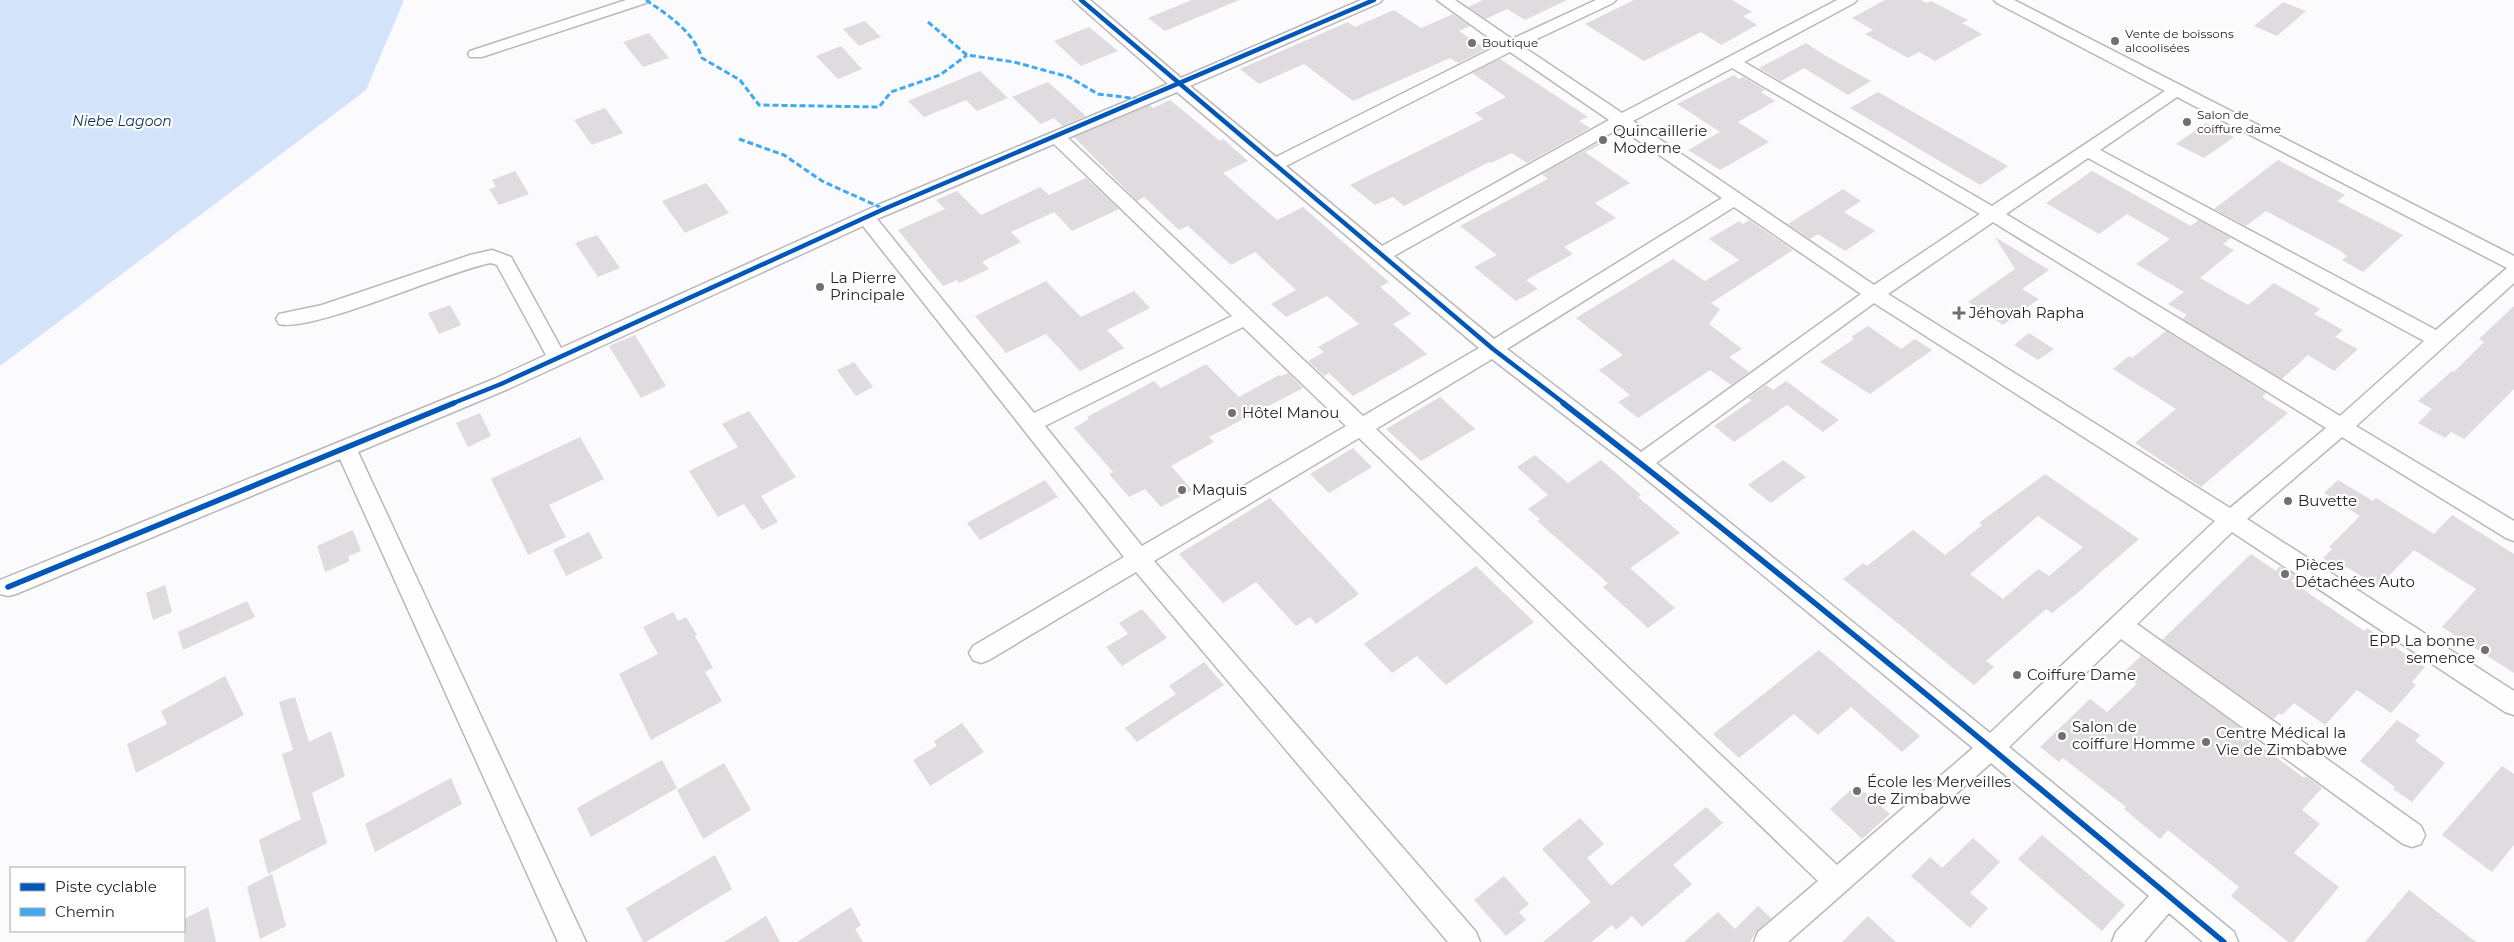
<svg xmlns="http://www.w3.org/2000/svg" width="2514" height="942" font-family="Montserrat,sans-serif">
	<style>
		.water { fill: #d3e4fa }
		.building { fill: #e0dbde; fill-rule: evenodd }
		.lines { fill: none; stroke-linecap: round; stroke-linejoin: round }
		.street-casing { stroke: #bab7bb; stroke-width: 3 }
		.street { fill: #fefeff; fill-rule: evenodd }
		.quiet { stroke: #3fa9f5; stroke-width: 3; stroke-dasharray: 6 3; stroke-linecap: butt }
		.cycleway-far1-casing { stroke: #fff; stroke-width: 7 }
		.cycleway-casing { stroke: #fff; stroke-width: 9 }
		.cycleway-far1 { stroke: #0057b8; stroke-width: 4.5 }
		.cycleway { stroke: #0057b8; stroke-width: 5.5 }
		.poi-dot { fill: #716e74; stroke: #fff; stroke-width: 2 }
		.labels { text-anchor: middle; stroke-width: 4.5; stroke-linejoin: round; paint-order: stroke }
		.far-poi-label { font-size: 12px; fill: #27232a; stroke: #fff; text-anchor: start }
		.far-water-label { font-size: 14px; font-style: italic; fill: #052f5c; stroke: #fff }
		.poi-label { font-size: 15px; fill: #27232a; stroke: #fff; text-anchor: start }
	</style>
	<rect width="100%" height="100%" fill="#fbfafc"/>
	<polygon class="water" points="0,0 404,0 366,90 0,366"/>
	<g class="building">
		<polygon points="1192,0 1239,0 1165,31 1148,18"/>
		<polygon points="1483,0 1567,0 1525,20 1507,9 1486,19 1468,7"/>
		<polygon points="1634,0 1732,0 1752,12 1743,16 1757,25 1721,45 1701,32 1644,61 1585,24"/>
		<polygon points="1885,0 1921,0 1927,3 1931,1 1968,20 1962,23 1982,34 1935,61 1919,52 1908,58 1865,34 1873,30 1852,18"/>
		<polygon points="2283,2 2306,11 2277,36 2254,26"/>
		<polygon points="1394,10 1421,28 1453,14 1470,26 1459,31 1486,49 1458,63 1450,58 1353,101 1304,64 1259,84 1240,69 1348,22 1355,27"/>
		<polygon points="865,21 881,37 859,46 843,29"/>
		<polygon points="1089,27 1118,51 1081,66 1054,41"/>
		<polygon points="649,33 669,58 643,67 623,42"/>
		<polygon points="1806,43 1826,56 1871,81 1848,95 1804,68 1781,81 1759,68"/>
		<polygon points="841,46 862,69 838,79 816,56"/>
		<polygon points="1500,59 1588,117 1579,121 1590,128 1527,163 1512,153 1491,163 1489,162 1404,206 1393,197 1375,205 1350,185 1483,119 1475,113 1506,97 1472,73"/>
		<polygon points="980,71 1008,98 977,111 966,100 924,117 908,101"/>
		<polygon points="1734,75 1739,79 1743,77 1765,90 1761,92 1775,101 1738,122 1769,142 1720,170 1688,150 1720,132 1677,104"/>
		<polygon points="1048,82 1086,116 1062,126 1054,118 1041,124 1012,97"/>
		<polygon points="1878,92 2008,166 1980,185 1850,108"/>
		<polygon points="1170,100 1220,141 1223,139 1248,161 1223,173 1277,220 1303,207 1389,282 1380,287 1411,314 1393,324 1427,354 1353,396 1329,373 1324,376 1308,361 1324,352 1318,347 1359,324 1327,296 1286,317 1271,304 1296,290 1255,252 1231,265 1188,226 1179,230 1144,197 1137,201 1074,137 1150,105 1153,108"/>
		<polygon points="605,108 623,133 592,145 574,120"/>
		<polygon points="2206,123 2234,137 2204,158 2176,144"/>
		<polygon points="1605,139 1608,141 1585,152 1630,183 1595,203 1616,218 1564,247 1573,254 1526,280 1538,289 1516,301 1474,267 1497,255 1460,226 1548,179 1542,174"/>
		<polygon points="2278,160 2345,195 2337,201 2403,235 2363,272 2342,260 2347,256 2339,250 2266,211 2246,226 2214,209"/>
		<polygon points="515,171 529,194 499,205 489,189 496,187 492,180"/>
		<polygon points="2092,171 2191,226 2199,220 2231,238 2223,244 2234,250 2200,278 2248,305 2274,283 2320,309 2314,314 2343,330 2335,337 2358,349 2334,371 2308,355 2282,379 2182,319 2187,315 2168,304 2184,292 2136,264 2170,239 2127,214 2099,234 2046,203"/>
		<polygon points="1086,178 1119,209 1072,231 1054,212 1011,232 1021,242 982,262 989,269 959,283 957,280 943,286 898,230 945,209 936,200 957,191 981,215 1040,187 1049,195"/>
		<polygon points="706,183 729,213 685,233 662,201"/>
		<polygon points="1843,189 1861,201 1844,212 1875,231 1845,251 1818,234 1810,239 1788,224"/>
		<polygon points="1749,220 1793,250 1711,303 1720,309 1709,324 1742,349 1729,357 1749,372 1731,385 1710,370 1638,418 1618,402 1630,395 1599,370 1623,355 1576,318 1673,259 1705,281 1739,260 1709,239 1739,221 1743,224"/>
		<polygon points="597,235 620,268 598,277 575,243"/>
		<polygon points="1995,237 2049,270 2022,289 2039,299 2003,325 1968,302 2015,269"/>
		<polygon points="1046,281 1081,317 1134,291 1150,308 1107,330 1124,348 1080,371 1046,334 1006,353 975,316"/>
		<polygon points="450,305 461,325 439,334 428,313"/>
		<polygon points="2514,306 2514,389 2464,439 2451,432 2445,438 2418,423 2432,409 2418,401 2452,371 2454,372 2484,342 2479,339"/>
		<polygon points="1868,326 1901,349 1915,339 1932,350 1870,394 1820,362 1854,339 1851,337"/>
		<polygon points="2166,331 2266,393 2262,397 2288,413 2201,487 2135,443 2176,409 2113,369 2129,356 2132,358"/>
		<polygon points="2029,333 2054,349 2038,360 2014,345"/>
		<polygon points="635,335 666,386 641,398 609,346"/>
		<polygon points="854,362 873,387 856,396 837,370"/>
		<polygon points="1206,364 1239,397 1279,375 1281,376 1288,373 1303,388 1209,437 1214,442 1171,466 1192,490 1161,507 1145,489 1129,497 1109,474 1113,472 1074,428 1089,419 1087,417 1154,381 1161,388"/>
		<polygon points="1786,381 1839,420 1823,432 1787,405 1734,442 1714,426 1752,400 1748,398 1766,385 1773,390"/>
		<polygon points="1440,397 1475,429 1421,461 1386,429"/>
		<polygon points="749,411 796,477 761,496 778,522 762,530 744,504 718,517 689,471 738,447 722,424"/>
		<polygon points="480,413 491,436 468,447 456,423"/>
		<polygon points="580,437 604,479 549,505 566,537 528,555 491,479"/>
		<polygon points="1353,448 1372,467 1329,493 1310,474"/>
		<polygon points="1535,455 1568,483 1601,460 1641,495 1638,497 1680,533 1630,568 1675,608 1648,628 1603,587 1608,583 1537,521 1540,519 1528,509 1548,495 1517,467"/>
		<polygon points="1783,460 1806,477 1771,503 1748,485"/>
		<path d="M2045 474 2139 539 2076 594 2052 613 2046 609 1986 661 1994 667 1974 685 1843 579 1863 563 1867 566 1913 530 1945 555 1982 525 1979 523ZM2038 516 2083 547 2049 576 2038 569 2003 599 1970 574Z"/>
		<polygon points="1045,480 1058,497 980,540 967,523"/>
		<polygon points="2338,480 2373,501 2376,498 2434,534 2452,515 2514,554 2514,673 2442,627 2476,589 2414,550 2378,587 2347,567 2343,571 2323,558 2332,549 2329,547 2360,516 2324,493"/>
		<polygon points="1270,498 1359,594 1316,624 1310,617 1296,626 1256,582 1223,603 1179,554"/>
		<polygon points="353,530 361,551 348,556 350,561 325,572 317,546"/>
		<polygon points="589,532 603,558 566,576 553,550"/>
		<polygon points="2251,554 2276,571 2280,566 2296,577 2291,581 2364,631 2367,628 2425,667 2412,682 2416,685 2391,713 2357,690 2325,725 2294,703 2282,715 2279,713 2274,719 2162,640"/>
		<polygon points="1476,566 1534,622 1446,685 1417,656 1392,673 1364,644"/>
		<polygon points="165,585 172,612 153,620 146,593"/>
		<polygon points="247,601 255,617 183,650 178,632"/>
		<polygon points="1142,609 1167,638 1122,666 1106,647 1128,634 1119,623"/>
		<polygon points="673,612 678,621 686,617 697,635 695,636 713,668 705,672 722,701 651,740 619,674 658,654 643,627"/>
		<polygon points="1819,650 1920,736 1902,752 1851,707 1818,735 1794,714 1739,758 1713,734"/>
		<polygon points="2141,656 2255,738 2253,740 2304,778 2306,776 2322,788 2302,810 2320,824 2294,853 2339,887 2293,942 2288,942 2231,896 2239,887 2168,830 2160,839 2124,809 2126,807 2063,758 2059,762 2040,747 2090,699 2107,712 2137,684 2123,673"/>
		<polygon points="1204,662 1224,685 1137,742 1125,728 1176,694 1169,686"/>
		<polygon points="225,676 244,715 136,773 127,744 167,724 161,711"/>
		<polygon points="295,697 309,742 331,731 345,776 312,793 327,843 268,874 259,840 301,819 282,754 293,750 279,702"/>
		<polygon points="2397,720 2420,735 2415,741 2445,763 2412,802 2393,789 2395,787 2360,761"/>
		<polygon points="962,723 984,752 930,786 913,760 937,746 934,741"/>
		<polygon points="662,760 677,788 591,837 577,808"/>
		<polygon points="724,763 751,810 703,839 677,790"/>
		<polygon points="2502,766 2514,774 2514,845 2492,872 2442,835"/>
		<polygon points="451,778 462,804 375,852 365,824"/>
		<polygon points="1856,785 1890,814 1862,839 1830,809"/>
		<polygon points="1706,807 1723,823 1673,865 1692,884 1642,927 1632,916 1616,930 1612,925 1591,942 1543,942 1591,902 1542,849 1580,818 1604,844 1587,858 1611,886"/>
		<polygon points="2042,835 2125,905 2102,931 2018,859"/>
		<polygon points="1973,838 2000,862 1970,893 1988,908 1970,928 1911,876 1930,857 1942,868"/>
		<polygon points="715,855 732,889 646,942 643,942 626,908"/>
		<polygon points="272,874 286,926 260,939 247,887"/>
		<polygon points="1504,876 1529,904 1519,912 1526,920 1506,936 1474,900"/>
		<polygon points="2409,890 2476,942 2365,942"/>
		<polygon points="1758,906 1771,918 1757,931 1750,942 1684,942 1718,912 1735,929"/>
		<polygon points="208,907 216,942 184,942 184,919"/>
		<polygon points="851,907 861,925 855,929 863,942 797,942"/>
		<polygon points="766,916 780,942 724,942"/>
		<polygon points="1868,916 1896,942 1842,942"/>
	</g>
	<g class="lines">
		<g class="street-casing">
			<g id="street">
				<polygon points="626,0 649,0 646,3 482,57 470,57 468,54 470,51"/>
				<path d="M1073 0H1090L1181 78 1361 0H1382L1379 3 1190 86 1276 157 1499 45 1437 0H1455L1512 39 1596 0H1616L1613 3 1522 46 1622 113 1837 0H1857L1854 3 1744 62 1992 206 2165 91 1997 3 1994 0H2014L2514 256V283L2356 426 2514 521V541L2506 538 2342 437 2247 519 2514 691V715L2505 712 2232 532 2137 624 2421 826 2425 835 2421 844 2412 847 2403 844 2121 639 2009 747 2234 932 2238 942H2203L2169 913 2144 942H2112L2116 932 2149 896 1991 763 1788 942H1754L1758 932 1818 881 1359 438 1154 561 1476 932 1480 942H1448L1136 572 989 660 981 663 973 660 969 653 973 646 1124 557 863 226 508 389 358 452 586 942H558L340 459 16 594 8 596 0 594V580L494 379 546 355 497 265 491 263C447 271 312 333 279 324L276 319 279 314 322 305 470 255 492 250 511 257 561 348 878 205 1168 84ZM1510 52 1609 120 1382 246 1286 166ZM1732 68 1980 214 1874 285 1633 121ZM1177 92 1479 348 1363 416 1068 138ZM2177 97 2507 268 2436 330 2100 150ZM1620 128 1722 198 1494 339 1394 256ZM1054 144 1232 316 1034 413 877 219ZM2088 158 2424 341 2340 416 2006 214ZM1734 207 1861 294 1641 452 1507 349ZM1993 222 2326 428 2230 508 1888 294ZM1874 303 2215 521 1990 733 1656 463ZM1243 327 1346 426 1142 546 1045 426ZM1492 359 1634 469 1973 748 1837 865 1376 429Z"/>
			</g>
		</g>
		<use href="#street" class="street"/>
		<g class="quiet">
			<path d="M646 0C669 16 693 31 702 58L740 80 759 105 879 107 891 92 940 75 967 55"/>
			<polyline points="928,22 967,55 1014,62 1069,77 1098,94 1140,99"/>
			<polyline points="739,139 784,155 822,181 884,209"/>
		</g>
		<g class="cycleway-far1-casing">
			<g id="cycleway-far1">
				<polyline points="1081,0 1493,349 1565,404"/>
				<polyline points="451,404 501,384 884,209 1374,0"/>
			</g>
		</g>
		<g class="cycleway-casing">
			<g id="cycleway">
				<path d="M1563 403C1788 577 2006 760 2224 942"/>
				<polyline points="8,587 454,403"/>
			</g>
		</g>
		<use href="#cycleway-far1" class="cycleway-far1"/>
		<use href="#cycleway" class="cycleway"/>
	</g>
	<g class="poi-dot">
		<circle cx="2115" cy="41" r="5"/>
		<circle cx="1472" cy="43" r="5"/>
		<circle cx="2187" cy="122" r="5"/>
		<circle cx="1603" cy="140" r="5"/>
		<circle cx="820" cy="287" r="5"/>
		<path d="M1956.5 305.5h5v5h5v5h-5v5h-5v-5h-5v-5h5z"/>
		<circle cx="1232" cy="413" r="5"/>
		<circle cx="1182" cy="490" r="5"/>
		<circle cx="2288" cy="501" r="5"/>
		<circle cx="2285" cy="574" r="5"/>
		<circle cx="2485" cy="650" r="5"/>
		<circle cx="2017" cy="675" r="5"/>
		<circle cx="2062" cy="736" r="5"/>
		<circle cx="2206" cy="742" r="5"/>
		<circle cx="1857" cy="791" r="5"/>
	</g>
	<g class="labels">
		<g class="far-poi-label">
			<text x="2125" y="38">Vente de boissons<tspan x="2125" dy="14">alcoolisées</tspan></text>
			<text x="1482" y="47">Boutique</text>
			<text x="2197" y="119">Salon de<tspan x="2197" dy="14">coiffure dame</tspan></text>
		</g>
		<g class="far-water-label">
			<text x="122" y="126">Niebe Lagoon</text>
		</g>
		<g class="poi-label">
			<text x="1613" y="136">Quincaillerie<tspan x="1613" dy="17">Moderne</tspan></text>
			<text x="830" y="283">La Pierre<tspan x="830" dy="17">Principale</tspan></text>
			<text x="1969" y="318">Jéhovah Rapha</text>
			<text x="1242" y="418">Hôtel Manou</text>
			<text x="1192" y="495">Maquis</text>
			<text x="2298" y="506">Buvette</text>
			<text x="2295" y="570">Pièces<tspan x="2295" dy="17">Détachées Auto</tspan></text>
			<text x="2475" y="646" text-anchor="end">EPP La bonne<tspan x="2475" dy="17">semence</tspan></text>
			<text x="2027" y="680">Coiffure Dame</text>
			<text x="2072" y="732">Salon de<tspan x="2072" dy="17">coiffure Homme</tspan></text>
			<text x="2216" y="738">Centre Médical la<tspan x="2216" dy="17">Vie de Zimbabwe</tspan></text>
			<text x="1867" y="787">École les Merveilles<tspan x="1867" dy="17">de Zimbabwe</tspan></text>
		</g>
	</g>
	<rect x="10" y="867" width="175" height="65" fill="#ffffff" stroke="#a9a7aa"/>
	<rect x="20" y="883" width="25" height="8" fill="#0057b8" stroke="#a9a7aa"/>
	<text x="55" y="892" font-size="15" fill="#27232a">Piste cyclable</text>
	<rect x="20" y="908" width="25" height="8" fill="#3fa9f5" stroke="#a9a7aa"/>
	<text x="55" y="917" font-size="15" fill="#27232a">Chemin</text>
</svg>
